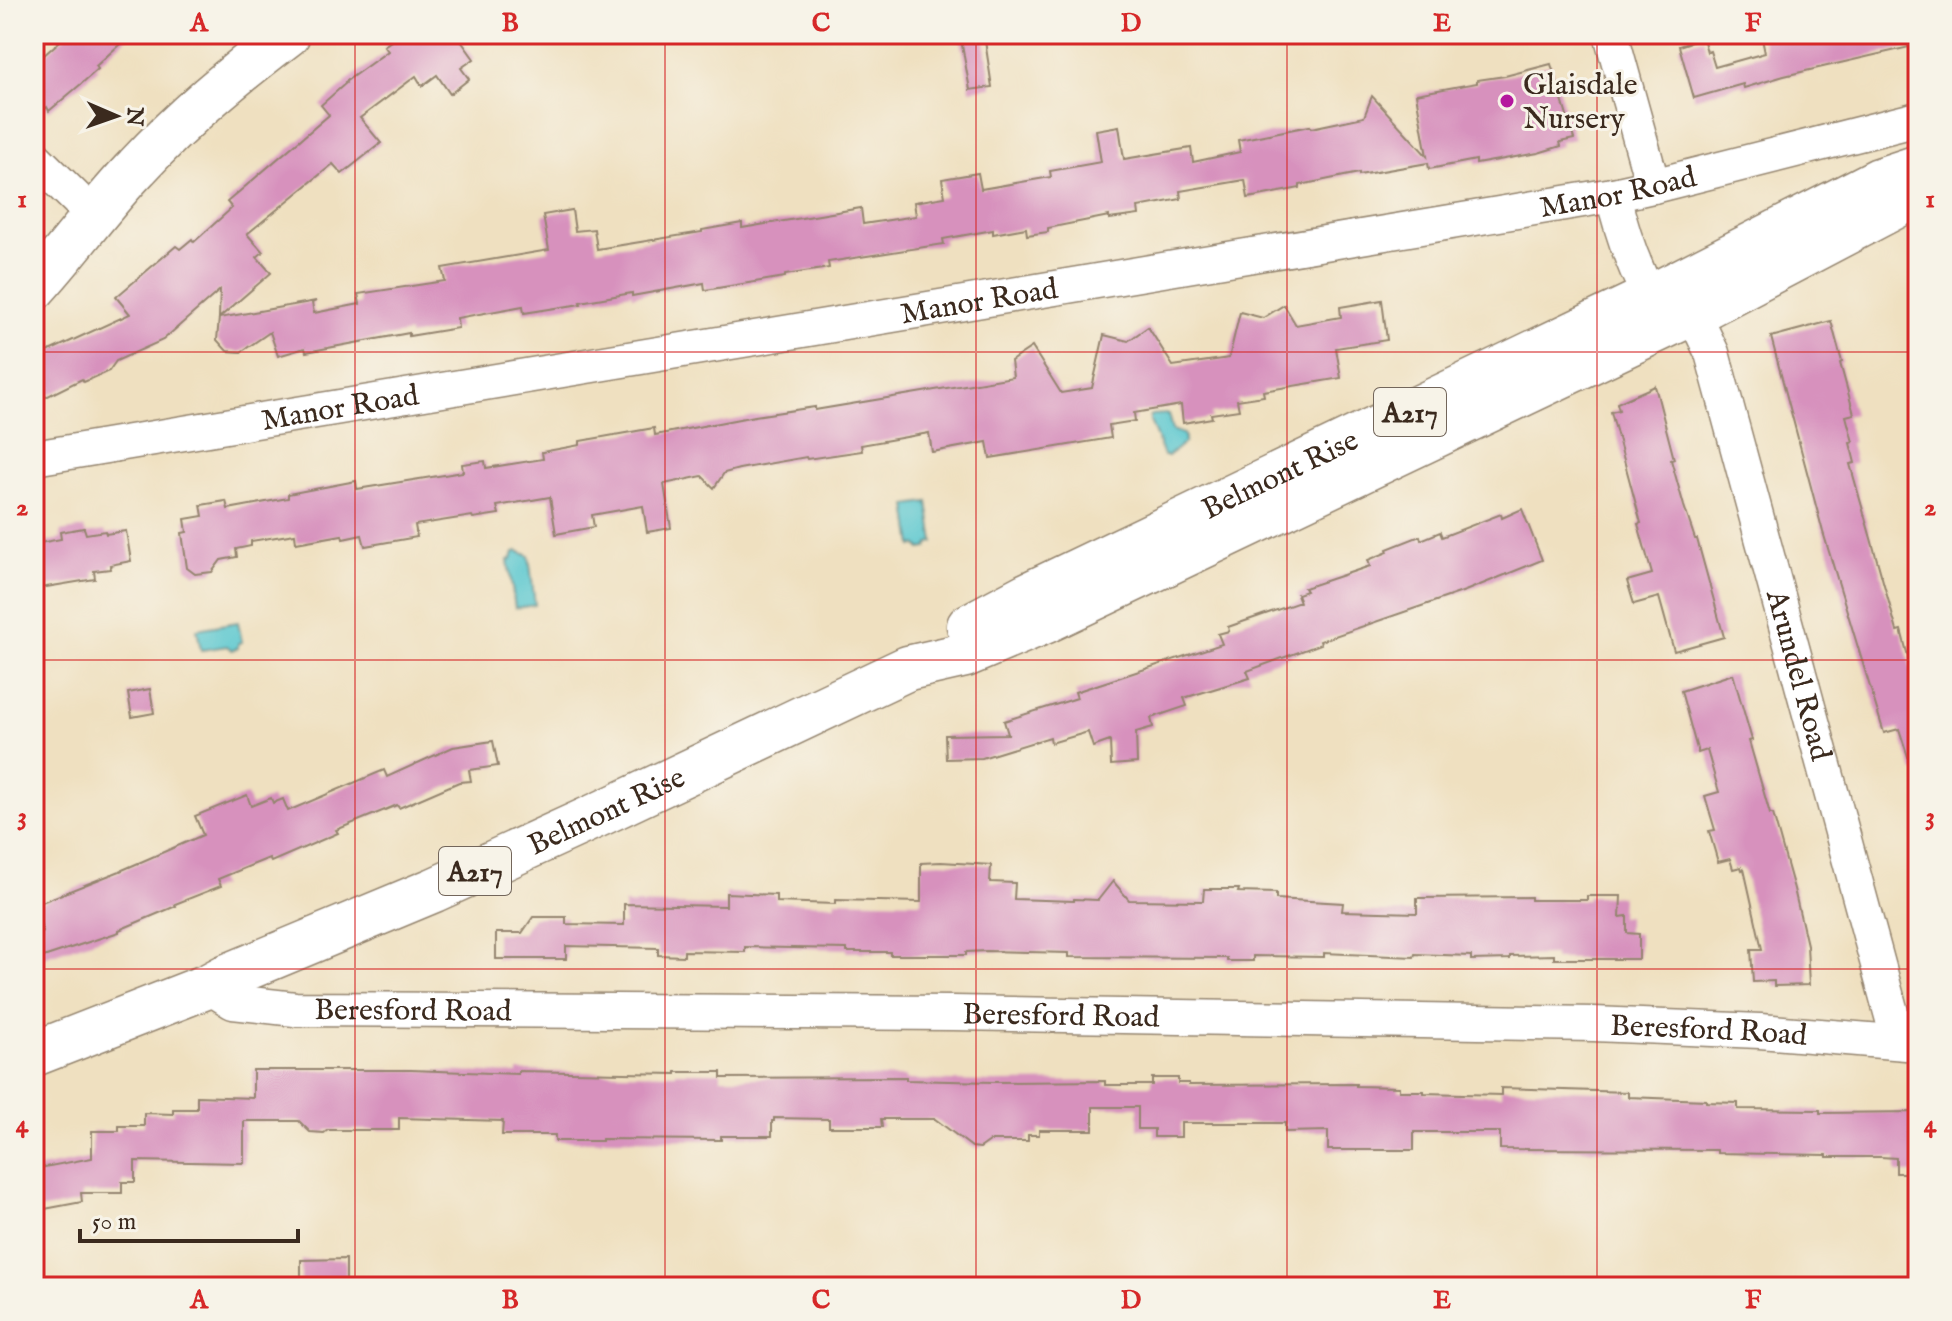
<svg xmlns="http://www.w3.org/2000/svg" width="1952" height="1321" font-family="'IM FELL English',serif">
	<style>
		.water { fill: #5ac7cf; stroke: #4a7876; stroke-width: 2 }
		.building { fill: #d791bd }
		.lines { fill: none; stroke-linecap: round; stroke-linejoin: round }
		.street-casing { stroke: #95856f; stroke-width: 37 }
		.secondary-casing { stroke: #95856f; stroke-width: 47 }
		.highway-casing { stroke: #95856f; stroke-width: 47 }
		.street { stroke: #fff; stroke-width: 34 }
		.secondary { stroke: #fff; stroke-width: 44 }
		.highway { stroke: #fff; stroke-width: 44 }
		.grid { fill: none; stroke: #d62828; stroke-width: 2; stroke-opacity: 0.55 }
		.poi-dot { fill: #b5179e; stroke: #f7f3e8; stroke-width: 3 }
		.labels { text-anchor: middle; stroke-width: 6; stroke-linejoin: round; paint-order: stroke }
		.shield { fill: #f7f3e8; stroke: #73665b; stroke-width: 2 }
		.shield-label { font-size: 28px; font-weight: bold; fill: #3b2a1e }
		.poi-label { font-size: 30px; fill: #3b2a1e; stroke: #f7f3e8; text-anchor: start }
		.street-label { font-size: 30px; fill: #3b2a1e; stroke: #f7f3e8 }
		.neatline { fill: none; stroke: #d62828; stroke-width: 3 }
		.grid-label { font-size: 26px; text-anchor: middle; font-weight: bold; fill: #d62828 }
	</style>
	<rect width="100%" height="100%" fill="#f7f3e8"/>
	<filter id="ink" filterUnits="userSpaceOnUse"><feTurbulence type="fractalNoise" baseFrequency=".0125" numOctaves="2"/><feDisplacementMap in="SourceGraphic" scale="16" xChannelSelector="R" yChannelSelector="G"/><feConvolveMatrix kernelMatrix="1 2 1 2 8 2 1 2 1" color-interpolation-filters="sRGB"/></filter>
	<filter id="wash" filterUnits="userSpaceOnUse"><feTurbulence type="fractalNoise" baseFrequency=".006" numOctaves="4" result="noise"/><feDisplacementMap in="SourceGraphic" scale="32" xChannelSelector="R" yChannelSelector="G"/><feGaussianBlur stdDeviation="1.8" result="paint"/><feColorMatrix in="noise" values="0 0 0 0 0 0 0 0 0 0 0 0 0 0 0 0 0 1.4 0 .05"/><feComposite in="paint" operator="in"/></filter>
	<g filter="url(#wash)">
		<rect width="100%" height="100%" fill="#efe0c0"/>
		<g class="water">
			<polygon points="1168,414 1172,430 1183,434 1185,438 1184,443 1168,456 1164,456 1150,421 1150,417 1152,415"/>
			<polygon points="928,502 934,542 930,543 927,548 921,549 917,545 913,546 907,505"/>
			<polygon points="518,551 529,556 535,605 515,608 508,560 512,559 514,552"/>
			<polygon points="238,622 242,642 238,643 238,648 232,650 227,646 201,650 197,629"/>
		</g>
		<g id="blocks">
			<g class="building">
				<polygon points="68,34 131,34 96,66 98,69 81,84 49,111 47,107 34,118 34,64"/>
				<polygon points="401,34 456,34 474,59 461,68 469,79 450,94 437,75 422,86 416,76 360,118 381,143 342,174 333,164 247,234 263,252 257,257 271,273 219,318 220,290 163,340 116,361 109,371 84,382 82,379 34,403 34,358 130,314 116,297 176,246 180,249 192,239 194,242 232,208 227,202 329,115 321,105 346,83 345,82 388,51 384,46"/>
				<polygon points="960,34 984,34 992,87 970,90"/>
				<polygon points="1761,34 1918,34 1918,45 1784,76 1744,88 1743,84 1694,98 1679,46 1703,38 1707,52 1710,51 1715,67 1765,53"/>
				<polygon points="1551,64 1574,139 1560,142 1561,146 1538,153 1476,164 1476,160 1429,169 1428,163 1359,175 1359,173 1300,185 1300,188 1248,198 1245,180 1180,191 1181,199 1138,207 1139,215 1109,219 1109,216 1048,228 1048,232 1027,235 1026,228 993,234 993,230 943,239 944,244 828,262 829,268 785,275 785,277 705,290 704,283 632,296 632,293 580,302 581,304 524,313 523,306 457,318 458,328 409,336 409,333 306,352 305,348 278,356 270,332 241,352 227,351 217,340 219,318 316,301 312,303 314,313 360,304 358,294 445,281 442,268 549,250 543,215 572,210 575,231 594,229 597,249 702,232 702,230 742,223 742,228 861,208 863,224 916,216 914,202 945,197 942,179 978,173 981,189 1051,177 1050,171 1101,162 1096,130 1119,126 1124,159 1191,148 1193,162 1240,152 1238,140 1310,126 1311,128 1364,117 1372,96 1427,156 1416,94 1477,83 1477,80 1505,76"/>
				<polygon points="1382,300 1387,340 1336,348 1341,378 1263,391 1264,396 1237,400 1239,410 1211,414 1212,418 1183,423 1181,405 1134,413 1135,421 1109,425 1111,438 990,458 987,442 932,452 929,433 861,445 862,451 807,459 806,457 739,469 724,473 714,488 702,476 664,484 671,528 647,532 643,506 592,515 594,527 556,534 550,497 497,506 499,514 473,518 472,516 415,525 417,537 365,546 362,535 343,539 342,535 296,543 295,534 251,541 251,546 236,549 237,557 221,560 212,572 195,574 187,568 182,533 187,532 185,519 203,516 201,505 226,501 228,509 288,498 288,494 356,481 357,489 463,472 462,464 485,461 486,468 543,459 542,452 580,445 580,441 654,428 655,435 755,416 815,407 815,410 1013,377 1011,361 1032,347 1061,393 1092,388 1104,335 1128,341 1148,327 1173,366 1229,358 1240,312 1263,318 1284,305 1296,325 1341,317 1340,307"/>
				<polygon points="1831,321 1842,362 1840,363 1854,414 1846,416 1853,442 1850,443 1855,463 1850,464 1897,631 1901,630 1914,679 1918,678 1918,772 1913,772 1899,729 1884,733 1823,532 1771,337"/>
				<polygon points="1655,386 1674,459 1671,460 1684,506 1695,539 1697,539 1724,637 1674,651 1659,597 1634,604 1627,581 1652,574 1638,524 1641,523 1611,412 1619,410 1617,403"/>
				<polygon points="1522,509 1542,560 1465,591 1320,641 1321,644 1247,671 1250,678 1184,698 1187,706 1151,718 1153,727 1136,732 1137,763 1111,765 1110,741 1093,747 1088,732 1051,743 1050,737 982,758 946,759 945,735 1008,734 1004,721 1077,698 1075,692 1222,644 1218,634 1229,631 1228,627 1300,602 1297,594 1306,591 1304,588 1370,566 1368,560 1388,552 1387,549 1420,536 1421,540 1440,532 1442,537 1501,514 1502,518"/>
				<polygon points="84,528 86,534 105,531 106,534 126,531 131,561 110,565 111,569 94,571 95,579 34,589 34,544 61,539 60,532"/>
				<polygon points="1733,674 1752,740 1749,741 1770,814 1773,814 1794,889 1807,945 1809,985 1774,986 1774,981 1753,982 1751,949 1762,949 1744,869 1742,870 1741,867 1733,869 1730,859 1718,862 1709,831 1715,830 1705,796 1719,792 1707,750 1698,753 1681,691"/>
				<polygon points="150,689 154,713 132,717 128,693"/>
				<polygon points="493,741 498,766 469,770 471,781 459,782 399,808 397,805 336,830 338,833 271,862 269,858 218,879 221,886 175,904 176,906 119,930 119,932 34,960 34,935 43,932 34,905 120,871 203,835 195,816 247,795 251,806 271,798 273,803 283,799 288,811 384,770 387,777 453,747"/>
				<polygon points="941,862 991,865 990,882 1015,883 1014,899 1074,901 1074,899 1098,900 1113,881 1129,900 1203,901 1204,889 1239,889 1238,892 1276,893 1276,899 1343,903 1342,911 1417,913 1417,898 1531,897 1531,900 1587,900 1587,896 1621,896 1620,917 1627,916 1627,933 1639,934 1639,959 1554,959 1554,955 1510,956 1510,959 1471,960 1471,956 1415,954 1414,957 1324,953 1324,957 1253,956 1253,961 1227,961 1227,958 1069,957 1069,953 987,951 966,952 966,955 890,955 890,952 847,952 847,949 745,947 745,952 684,951 684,956 658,955 658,948 566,946 566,959 496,959 496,933 522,933 533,917 566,917 566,924 624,925 624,904 726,906 726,893 776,895 776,902 835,904 835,900 921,902 921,863"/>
				<polygon points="253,1070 411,1070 518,1074 518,1071 676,1074 676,1072 721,1072 721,1078 906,1077 906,1080 994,1082 1105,1081 1105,1085 1152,1085 1152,1078 1178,1078 1178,1083 1189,1083 1189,1085 1356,1084 1356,1086 1399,1087 1399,1091 1424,1091 1424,1093 1501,1095 1501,1088 1628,1092 1628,1097 1706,1100 1706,1102 1738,1103 1738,1109 1820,1110 1820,1113 1918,1112 1918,1173 1896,1173 1896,1158 1881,1157 1827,1157 1827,1155 1717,1153 1717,1150 1500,1149 1500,1132 1414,1132 1414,1150 1328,1150 1328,1131 1285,1132 1285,1123 1181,1123 1181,1137 1154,1137 1154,1129 1138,1129 1138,1107 1093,1107 1093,1130 1039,1130 1039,1135 1028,1135 1028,1141 990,1141 980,1148 972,1147 935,1119 881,1119 882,1127 829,1127 829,1119 774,1118 774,1121 772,1121 772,1136 721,1136 721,1140 602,1139 602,1141 555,1141 555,1135 502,1135 503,1121 399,1118 399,1130 328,1130 324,1133 310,1132 299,1121 244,1121 244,1163 135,1161 135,1182 122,1182 122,1193 81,1193 82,1202 34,1211 34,1169 92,1158 92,1131 119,1131 119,1126 144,1126 144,1113 173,1114 173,1109 197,1109 197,1096 253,1098"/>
				<polygon points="346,1259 346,1287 301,1287 301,1260"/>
			</g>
		</g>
	</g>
	<g filter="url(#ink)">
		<use href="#blocks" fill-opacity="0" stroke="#95856f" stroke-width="2"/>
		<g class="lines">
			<g class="street-casing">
				<g id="street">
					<polyline points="1611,34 1653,186"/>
					<polyline points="34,157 95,217"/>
					<path d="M1613 195C1621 230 1633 265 1650 297"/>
					<path id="s1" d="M1693 313 1712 353 1899 1042"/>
					<path id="s2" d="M34 458 1613 195 1653 186 1918 119"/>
					<path id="s3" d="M208 986 233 1002 295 1009 953 1013 1594 1024 1760 1031 1918 1044"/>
				</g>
			</g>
			<g class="secondary-casing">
				<path id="secondary" d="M34 288C70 249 100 205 137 167 184 116 233 76 288 34"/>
			</g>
			<g class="highway-casing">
				<g id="highway">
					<path id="s4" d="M969 626 1027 595 1650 297 1879 180 1918 167"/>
					<path id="s5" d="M34 1054 208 986 225 977 434 890 602 813 908 668 965 655 1046 621 1693 313 1902 203 1918 199"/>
				</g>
			</g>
			<use href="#street" class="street"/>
			<use href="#secondary" class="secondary"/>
			<use href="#highway" class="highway"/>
		</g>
	</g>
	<path class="grid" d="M355 34V1287M665 34V1287M976 34V1287M1287 34V1287M1597 34V1287M34 352H1918M34 660H1918M34 969H1918"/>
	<circle class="poi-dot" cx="1507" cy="101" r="8"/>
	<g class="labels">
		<g class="shield">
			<rect x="1374" y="388" width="72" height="48" rx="6"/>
			<rect x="439" y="847" width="72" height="48" rx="6"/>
		</g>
		<g class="shield-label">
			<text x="1410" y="422">A217</text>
			<text x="475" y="881">A217</text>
		</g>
		<g class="poi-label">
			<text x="1523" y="94">Glaisdale<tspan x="1523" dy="34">Nursery</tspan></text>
		</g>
		<g class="street-label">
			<text dy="10" stroke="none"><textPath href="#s2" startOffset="1606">Manor Road</textPath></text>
			<text dy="10" stroke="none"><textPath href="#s2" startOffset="958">Manor Road</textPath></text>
			<text dy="10" stroke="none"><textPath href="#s2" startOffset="310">Manor Road</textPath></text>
			<text dy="10" stroke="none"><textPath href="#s4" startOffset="346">Belmont Rise</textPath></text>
			<text dy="10" stroke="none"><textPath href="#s1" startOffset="378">Arundel Road</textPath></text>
			<text dy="10" stroke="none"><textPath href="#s5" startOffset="622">Belmont Rise</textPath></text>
			<text dy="10" stroke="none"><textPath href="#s3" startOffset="210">Beresford Road</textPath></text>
			<text dy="10" stroke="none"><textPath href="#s3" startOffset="858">Beresford Road</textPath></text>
			<text dy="10" stroke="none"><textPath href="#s3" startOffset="1506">Beresford Road</textPath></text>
		</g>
	</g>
	<rect width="1952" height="1321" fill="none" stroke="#f7f3e8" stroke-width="88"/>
	<g transform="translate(116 116) rotate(92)" stroke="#f7f3e8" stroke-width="6" paint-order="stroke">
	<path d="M0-6L14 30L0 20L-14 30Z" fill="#3b2a1e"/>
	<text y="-12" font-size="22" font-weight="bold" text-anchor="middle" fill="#3b2a1e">N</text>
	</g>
	<path d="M80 1229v12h218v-12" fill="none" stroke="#3b2a1e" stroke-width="4"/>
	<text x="92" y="1229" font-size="24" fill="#3b2a1e" stroke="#f7f3e8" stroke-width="6" paint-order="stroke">50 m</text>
	<rect x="44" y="44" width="1864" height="1233" class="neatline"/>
	<g class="grid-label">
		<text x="199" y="31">A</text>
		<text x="510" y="31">B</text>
		<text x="821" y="31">C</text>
		<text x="1131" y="31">D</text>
		<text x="1442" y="31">E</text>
		<text x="1753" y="31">F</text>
		<text x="22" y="207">1</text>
		<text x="1930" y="207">1</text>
		<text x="22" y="515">2</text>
		<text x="1930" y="515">2</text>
		<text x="22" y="824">3</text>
		<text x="1930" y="824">3</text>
		<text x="22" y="1132">4</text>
		<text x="1930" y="1132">4</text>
		<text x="199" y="1308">A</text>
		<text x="510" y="1308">B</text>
		<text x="821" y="1308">C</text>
		<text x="1131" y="1308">D</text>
		<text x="1442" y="1308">E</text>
		<text x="1753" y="1308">F</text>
	</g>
</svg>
